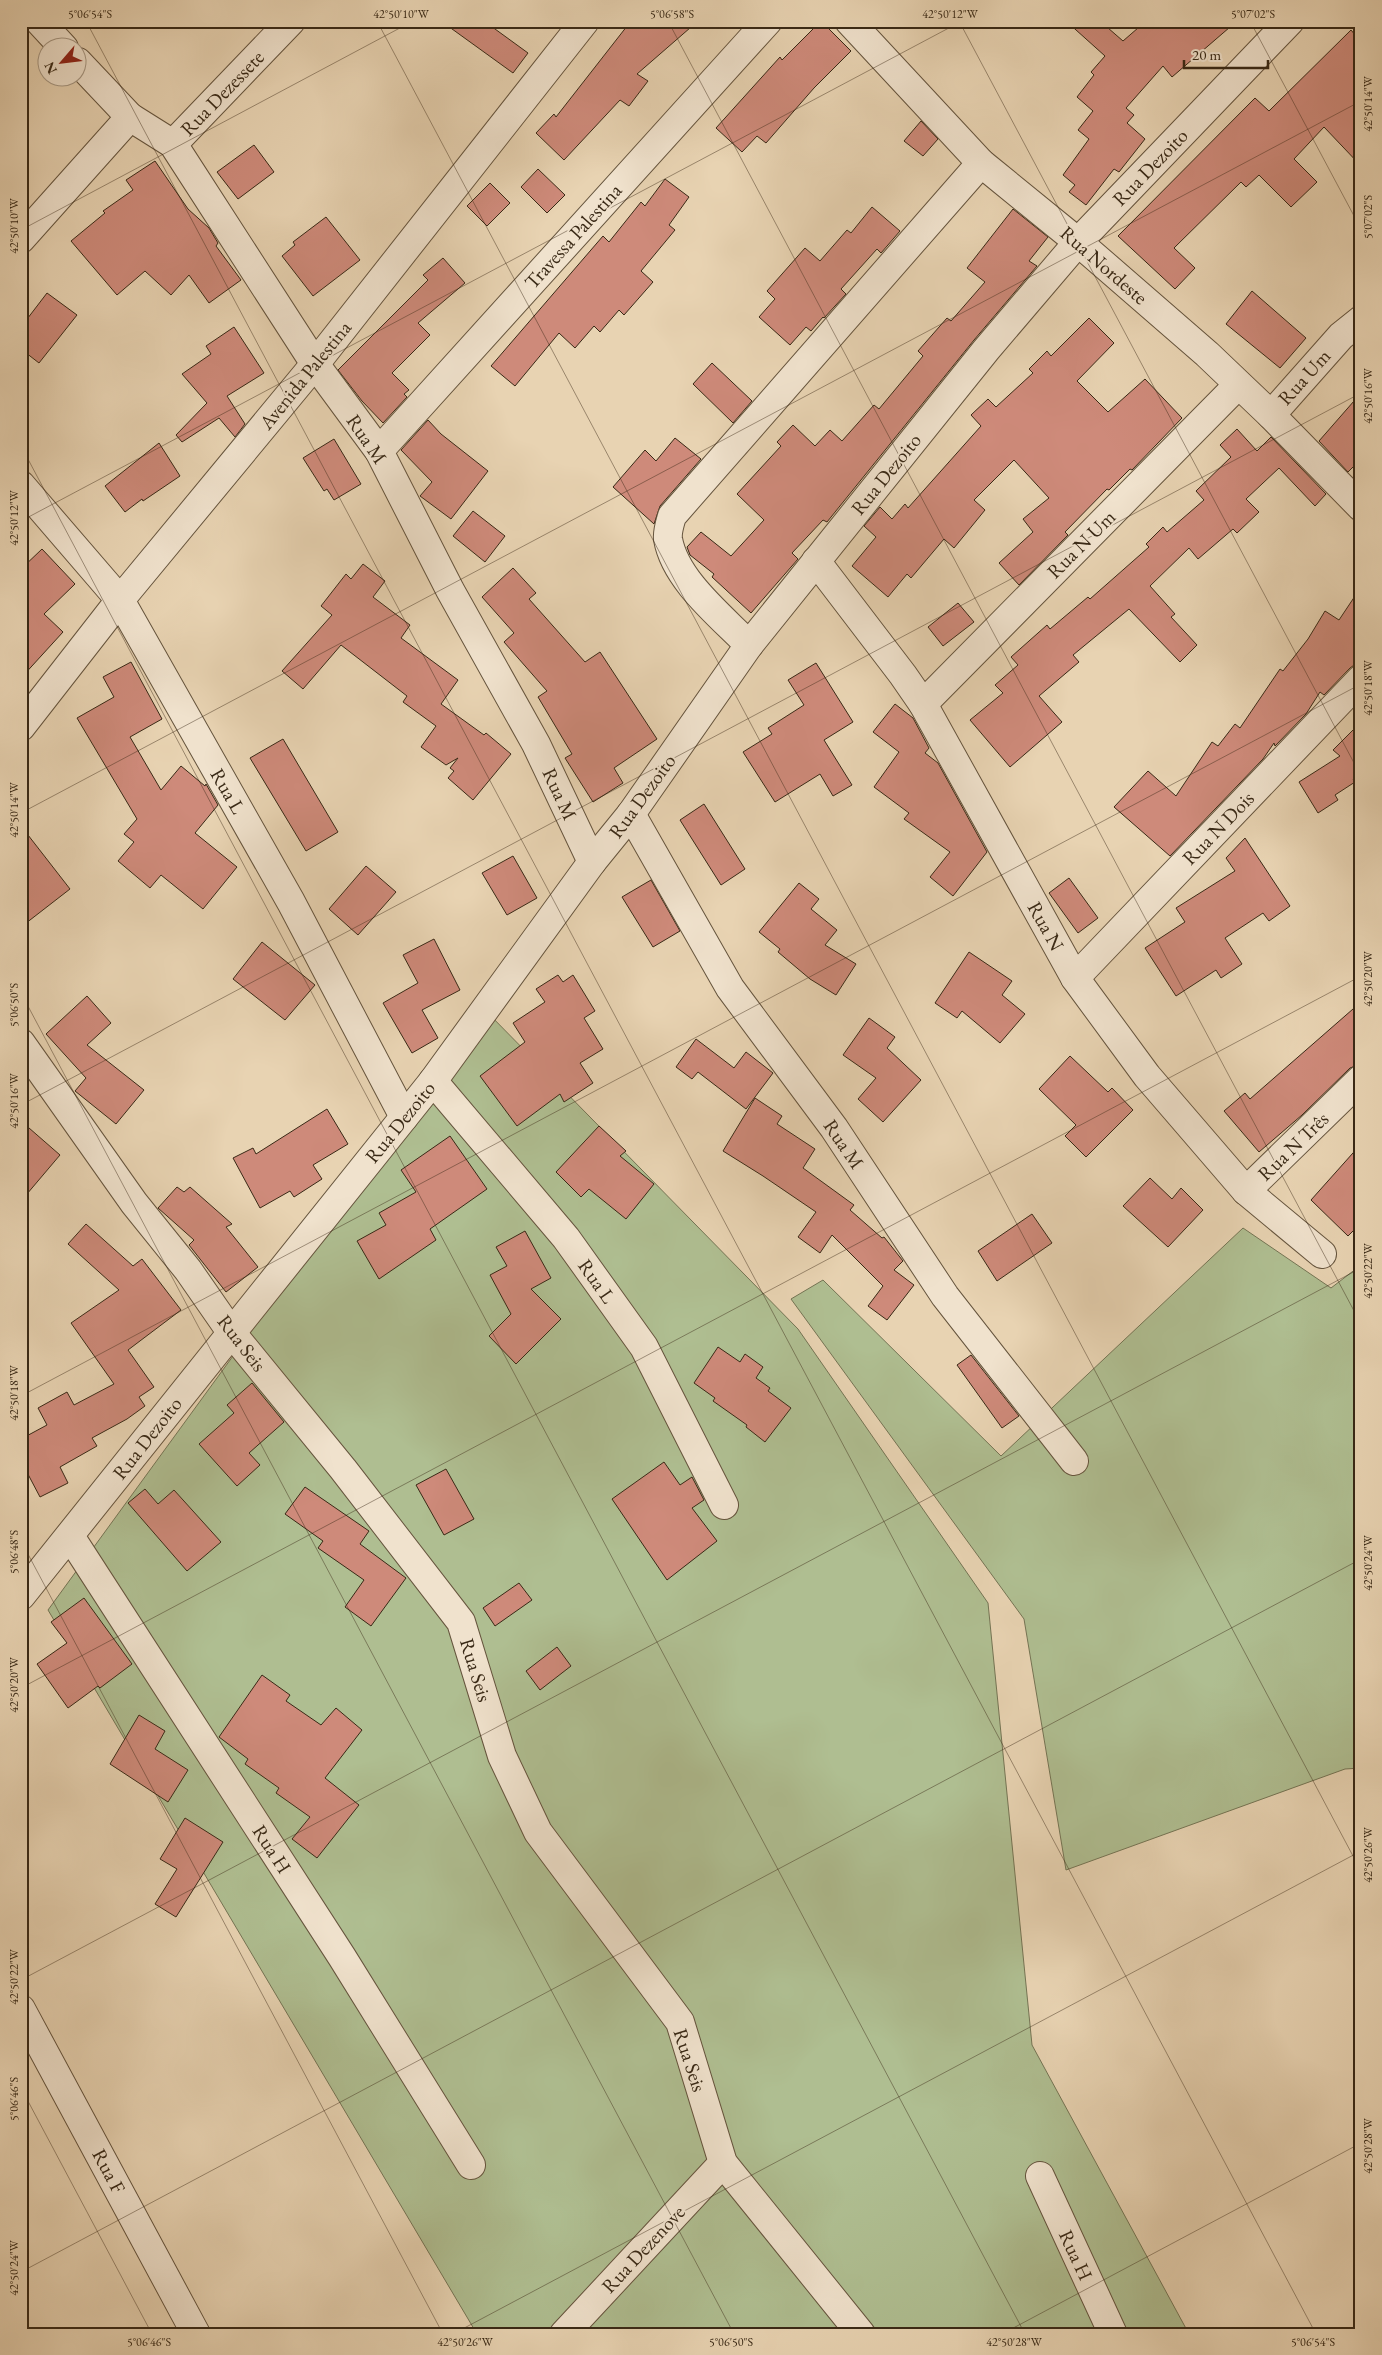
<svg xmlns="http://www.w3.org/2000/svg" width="1382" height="2355" font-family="'EB Garamond',serif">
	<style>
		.green { fill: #afbe91; stroke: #747454 }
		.building { fill: #ce8a7a; stroke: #392916 }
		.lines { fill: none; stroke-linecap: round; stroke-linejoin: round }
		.minor-casing { stroke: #65543d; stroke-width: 30 }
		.minor { stroke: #f0e2cd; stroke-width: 28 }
		.ticks { fill: none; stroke: #392916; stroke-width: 1; stroke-opacity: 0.45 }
		.labels { text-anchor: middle; stroke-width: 4; stroke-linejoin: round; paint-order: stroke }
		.street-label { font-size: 20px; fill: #392916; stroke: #f0e2cd }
		.neatline { fill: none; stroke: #392916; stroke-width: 2 }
		.ticks-label { font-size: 12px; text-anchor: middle; fill: #392916 }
	</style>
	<rect width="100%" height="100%" fill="#e8d3b2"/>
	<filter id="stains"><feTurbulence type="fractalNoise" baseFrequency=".004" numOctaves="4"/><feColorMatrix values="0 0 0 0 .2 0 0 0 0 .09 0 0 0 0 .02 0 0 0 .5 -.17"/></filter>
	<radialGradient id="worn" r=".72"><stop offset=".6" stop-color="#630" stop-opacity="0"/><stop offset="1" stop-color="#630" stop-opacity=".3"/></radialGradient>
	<g class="green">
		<polygon points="485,1010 798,1329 988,1603 1032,2045 1189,2334 477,2334 48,1610"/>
		<polygon points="1243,1228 1331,1288 1361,1265 1361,1768 1345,1769 1066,1870 1024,1619 791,1299 823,1280 1001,1456"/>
	</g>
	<g class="building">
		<polygon points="441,21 484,21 528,53 513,73"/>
		<polygon points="631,21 698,21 637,74 648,81 629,106 620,100 564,160 536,133 554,114 556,117"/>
		<polygon points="821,21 851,51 814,88 766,143 757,136 742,152 716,128 780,57 782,60"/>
		<polygon points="1066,21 1100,21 1123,41 1146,21 1237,21 1172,77 1163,66 1126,108 1134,115 1127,123 1145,139 1119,172 1114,169 1086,205 1069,192 1075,185 1063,175 1089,139 1078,130 1093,111 1077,97 1094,75 1091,72 1105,56"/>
		<polygon points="1351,30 1361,42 1361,166 1324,127 1294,159 1317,182 1291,207 1259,175 1246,187 1241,182 1174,248 1195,268 1175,289 1118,236 1255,98 1269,111"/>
		<polygon points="921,121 938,139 923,156 904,141"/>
		<polygon points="254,145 274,172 238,199 217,172"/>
		<polygon points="155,161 188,209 209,228 218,243 216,246 241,280 209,303 189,275 171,295 145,271 117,295 71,241 105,213 103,211 133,190 126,180"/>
		<polygon points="538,169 565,195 547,213 521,187"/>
		<polygon points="665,179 689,197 669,225 675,230 641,271 653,282 624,315 619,310 600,332 594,326 575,348 559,333 515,386 491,366 603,236 609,242 641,202 645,206"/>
		<polygon points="490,183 510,203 487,226 467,206"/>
		<polygon points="872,207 900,231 881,253 877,249 841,289 846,294 824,318 823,317 811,331 806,327 790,345 759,317 775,299 767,291 805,248 820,261 847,230 851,233"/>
		<polygon points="1013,209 1048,237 1029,261 1037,266 974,340 827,522 823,520 792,553 798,559 751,613 712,577 714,574 690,555 687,547 701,532 731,556 764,520 737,494 781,446 777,442 793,425 815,446 830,430 842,441 874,405 879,409 923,356 918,351 947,318 951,321 985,282 967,268"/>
		<polygon points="326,217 360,260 313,296 282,256 295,245 293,242"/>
		<polygon points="443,258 465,283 418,323 430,335 392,373 409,390 404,394 407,397 383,423 362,401 338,370 428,280 423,275"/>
		<polygon points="1252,291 1306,338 1280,368 1226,324"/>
		<polygon points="47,293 77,315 39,363 21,349 21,327"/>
		<polygon points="1089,318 1114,343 1077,381 1108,412 1145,379 1182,418 1132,470 1130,469 1109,490 1107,489 1065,532 1068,535 1019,585 999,563 1033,532 1023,519 1049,498 1014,460 974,500 985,510 954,548 944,539 911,578 907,574 888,597 852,566 876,537 864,526 880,507 892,519 905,504 908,508 981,426 971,415 988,399 996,407 1033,373 1029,369 1047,351 1051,356"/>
		<polygon points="234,327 264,373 227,396 245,424 235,437 219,418 182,442 176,435 207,403 182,374 211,354 206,346"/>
		<polygon points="712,363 752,401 733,423 693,384"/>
		<polygon points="1361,393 1361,459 1348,472 1319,441"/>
		<polygon points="428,420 441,434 488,471 451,519 420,496 432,482 401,450"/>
		<polygon points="1237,429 1257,451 1271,437 1326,494 1315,506 1279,468 1246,499 1259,512 1237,533 1233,529 1198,559 1189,548 1150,586 1175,614 1171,617 1197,645 1180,662 1129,609 1073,655 1079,662 1039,696 1062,722 1010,767 970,720 1003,693 995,685 1018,665 1011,657 1047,625 1050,629 1088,597 1090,599 1149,547 1146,544 1163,527 1167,532 1204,500 1196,491 1231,457 1220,445"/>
		<polygon points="675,438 701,459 660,506 654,524 613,487 645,450 656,461"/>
		<polygon points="334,439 361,484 334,500 327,489 324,491 303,458"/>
		<polygon points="159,443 180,476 143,501 142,499 125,512 105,486"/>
		<polygon points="473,511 505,536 485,562 453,536"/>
		<polygon points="42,549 75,584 44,614 63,632 21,678 21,569"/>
		<polygon points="363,564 385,581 373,597 410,625 401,638 458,680 441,704 484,735 486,733 511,754 473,800 448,778 454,771 450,768 458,758 446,765 421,747 436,726 403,702 407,696 341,645 303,689 282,671 332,615 321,606 346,574 351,579"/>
		<polygon points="513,568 536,593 529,599 585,662 600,652 657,739 614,768 623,783 593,802 565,758 572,754 538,697 547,691 504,642 514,633 482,597"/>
		<polygon points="1361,587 1361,660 1350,668 1324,695 1320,692 1306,714 1275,746 1274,743 1263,759 1170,856 1114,807 1148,771 1176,796 1212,742 1218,746 1235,724 1240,728 1280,669 1283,671 1308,639 1325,611 1339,620"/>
		<polygon points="958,603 974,622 943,646 928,627"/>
		<polygon points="131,662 162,719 130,737 161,790 181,766 205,786 206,784 218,805 195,833 237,867 203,909 161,875 150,888 118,861 134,842 124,834 137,819 77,718 114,697 103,677"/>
		<polygon points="816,663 853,722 824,740 852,785 833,796 820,774 775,802 743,752 772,734 768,728 804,705 788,680"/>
		<polygon points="895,704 913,718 929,748 925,753 938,763 987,852 953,896 930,877 950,852 904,819 909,813 874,787 899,752 873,732"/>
		<polygon points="1361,722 1361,777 1358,774 1353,779 1355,782 1335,795 1338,800 1318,813 1299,782 1340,756 1333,750"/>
		<polygon points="283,739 338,832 306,851 250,758"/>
		<polygon points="704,804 745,869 721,885 680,820"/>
		<polygon points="21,826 70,889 21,927"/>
		<polygon points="1245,838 1290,906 1269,921 1263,913 1225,938 1242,964 1221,978 1216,970 1176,996 1145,948 1185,922 1176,908 1235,871 1226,858"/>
		<polygon points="513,856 537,898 507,915 482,873"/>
		<polygon points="366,866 396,892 358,935 329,909"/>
		<polygon points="1069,878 1098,918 1078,933 1049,893"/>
		<polygon points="651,880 680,931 653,947 622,897"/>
		<polygon points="799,883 819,899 811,909 837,930 825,945 856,964 836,995 810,979 778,952 780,949 759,932"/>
		<polygon points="434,939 460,990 422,1010 438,1038 412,1053 383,1003 418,983 403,955"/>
		<polygon points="262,942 315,985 285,1020 233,979"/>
		<polygon points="969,952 1012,981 1002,995 1025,1014 1000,1043 962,1011 957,1018 935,1003"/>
		<polygon points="558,975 563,982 573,975 595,1011 584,1018 603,1049 580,1063 593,1083 564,1102 560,1094 517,1126 480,1076 525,1042 513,1023 545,1002 536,989"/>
		<polygon points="87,996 111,1023 87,1045 144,1090 116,1124 75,1091 86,1078 46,1034"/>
		<polygon points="1361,1002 1361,1064 1350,1068 1302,1115 1259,1152 1224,1111 1245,1093 1250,1099"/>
		<polygon points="869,1018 895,1037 887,1048 921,1080 883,1122 858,1099 876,1078 843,1055"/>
		<polygon points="696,1039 734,1068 746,1052 773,1073 746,1109 698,1072 692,1079 676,1067"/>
		<polygon points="1070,1056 1108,1092 1112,1088 1133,1110 1086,1157 1065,1136 1076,1125 1039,1089"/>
		<polygon points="755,1098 782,1116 777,1124 815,1149 803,1168 854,1205 850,1210 882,1238 884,1237 903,1261 894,1270 914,1285 887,1320 868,1306 883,1286 832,1235 820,1253 798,1237 816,1212 763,1176 723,1151"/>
		<polygon points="327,1109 348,1144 313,1165 322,1179 294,1197 290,1191 260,1208 233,1158 253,1148 256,1154"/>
		<polygon points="21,1121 60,1155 21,1201"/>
		<polygon points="599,1126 626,1151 620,1156 654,1184 626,1219 589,1189 581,1197 556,1172"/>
		<polygon points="450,1136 487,1189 430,1229 436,1240 379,1279 357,1241 386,1225 379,1213 416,1192 401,1170"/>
		<polygon points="1361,1144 1361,1223 1348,1236 1311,1200"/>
		<polygon points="1150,1178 1172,1199 1181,1188 1203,1210 1168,1247 1123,1206"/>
		<polygon points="177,1187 184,1192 190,1187 232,1224 226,1227 258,1267 226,1292 189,1245 194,1240 158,1208"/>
		<polygon points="1032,1214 1052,1243 997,1281 978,1251"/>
		<polygon points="86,1224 133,1266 142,1259 181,1310 128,1350 154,1387 139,1397 145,1406 127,1419 92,1438 97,1446 60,1467 68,1483 40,1497 21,1461 21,1439 47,1425 38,1408 67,1392 74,1405 114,1384 71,1323 119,1290 68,1244"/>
		<polygon points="525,1231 551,1278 531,1289 561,1319 516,1364 489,1336 511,1314 490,1275 507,1266 496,1247"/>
		<polygon points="718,1347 740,1362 745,1354 763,1367 756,1378 770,1388 768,1391 791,1408 765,1442 746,1427 747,1425 713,1401 715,1398 694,1383"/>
		<polygon points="971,1355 1019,1416 1002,1428 957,1365"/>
		<polygon points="252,1383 284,1422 249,1453 260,1465 237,1486 199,1444 234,1413 227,1405"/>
		<polygon points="664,1462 680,1485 692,1477 704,1500 692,1508 717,1541 667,1580 612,1499"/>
		<polygon points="446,1469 474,1519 444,1535 416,1485"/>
		<polygon points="305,1487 369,1531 360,1544 406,1578 371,1626 345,1607 364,1580 318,1548 323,1541 285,1514"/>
		<polygon points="145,1489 158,1504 174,1490 221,1542 187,1571 128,1503"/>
		<polygon points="519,1583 532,1600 495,1626 483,1608"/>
		<polygon points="84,1598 132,1664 100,1688 98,1686 68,1708 37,1664 67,1643 51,1622"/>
		<polygon points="557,1647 571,1666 540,1690 526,1671"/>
		<polygon points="262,1675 290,1695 286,1701 321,1725 336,1708 362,1730 325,1778 359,1805 317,1858 292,1839 310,1817 276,1793 279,1788 245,1764 248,1759 219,1737"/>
		<polygon points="139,1715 165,1731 155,1749 188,1770 168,1802 110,1764"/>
		<polygon points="185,1818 223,1842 176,1917 155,1904 177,1869 160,1859"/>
	</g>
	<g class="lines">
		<g class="minor-casing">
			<g id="minor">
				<polyline points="39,21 64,48"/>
				<polyline points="849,21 981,163 1078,242 1207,354 1271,415 1361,507"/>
				<polyline points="78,62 130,117 173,144 315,364 379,451 450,590 536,744 592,862"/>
				<polyline points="173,144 291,21"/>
				<polyline points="21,239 130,117"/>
				<polyline points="1271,415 1341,336 1361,320"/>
				<polyline points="379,451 768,21"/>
				<polyline points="21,485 120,600 291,902 404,1117"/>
				<polyline points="816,561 903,675 923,704 1075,978 1147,1076 1246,1191 1322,1254"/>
				<path d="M749 645C721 616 675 580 668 539 667 532 670 523 672 516L981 163"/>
				<polyline points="923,704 1238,385"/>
				<polyline points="21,727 120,600 315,364 585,21"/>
				<polyline points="631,814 730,988 834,1128 945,1296 1074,1461"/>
				<polyline points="1075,978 1361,679"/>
				<polyline points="21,1043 134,1203 188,1270 231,1332 343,1469 461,1622 502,1756 538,1832 680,2022 723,2163 861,2334"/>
				<polyline points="433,1081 566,1238 644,1347 724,1505"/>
				<polyline points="1246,1191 1361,1079"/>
				<polyline points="70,1536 342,1957 471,2165"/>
				<polyline points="21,1596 433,1081 592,862 631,814 749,645 986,350 1078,242 1290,21"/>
				<polyline points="21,2009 196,2334"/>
				<polyline points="1040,2176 1113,2334"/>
				<polyline points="564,2334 723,2163"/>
			</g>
		</g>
		<use href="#minor" class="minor"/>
	</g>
	<path class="ticks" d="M86 21 1316 2334M377 21 1361 1871M668 21 1361 1324M959 21 1361 776M1250 21 1361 229M21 230 413 21M21 446 1025 2334M21 521 962 21M21 813 1361 101M21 993 734 2334M21 1105 1361 393M21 1396 1361 684M21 1541 443 2334M21 1688 1361 976M21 1980 1361 1268M21 2088 152 2334M21 2272 1361 1559M453 2334 1361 1851M1002 2334 1361 2143"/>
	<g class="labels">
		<g class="street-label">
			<text transform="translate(222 93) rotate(-46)" y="7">Rua Dezessete</text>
			<text transform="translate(1150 167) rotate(-46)" y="7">Rua Dezoito</text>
			<text transform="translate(573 236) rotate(-48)" y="7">Travessa Palestina</text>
			<text transform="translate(1104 265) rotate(41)" y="7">Rua Nordeste</text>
			<text transform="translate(305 375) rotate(-51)" y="7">Avenida Palestina</text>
			<text transform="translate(1304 377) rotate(-48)" y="7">Rua Um</text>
			<text transform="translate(367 439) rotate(56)" y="7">Rua M</text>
			<text transform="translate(886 474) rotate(-51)" y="7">Rua Dezoito</text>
			<text transform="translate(1081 544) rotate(-45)" y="7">Rua N Um</text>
			<text transform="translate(228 791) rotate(60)" y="7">Rua L</text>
			<text transform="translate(560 794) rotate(65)" y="7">Rua M</text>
			<text transform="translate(642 796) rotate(-54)" y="7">Rua Dezoito</text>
			<text transform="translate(1218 828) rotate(-46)" y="7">Rua N Dois</text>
			<text transform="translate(1046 926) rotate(61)" y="7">Rua N</text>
			<text transform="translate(400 1122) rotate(-51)" y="7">Rua Dezoito</text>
			<text transform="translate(844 1144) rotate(56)" y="7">Rua M</text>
			<text transform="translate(1293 1146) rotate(-44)" y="7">Rua N Três</text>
			<text transform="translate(597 1281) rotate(55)" y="7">Rua L</text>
			<text transform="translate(242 1343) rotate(52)" y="7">Rua Seis</text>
			<text transform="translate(147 1438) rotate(-52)" y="7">Rua Dezoito</text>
			<text transform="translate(476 1670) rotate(73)" y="7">Rua Seis</text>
			<text transform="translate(272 1849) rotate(57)" y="7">Rua H</text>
			<text transform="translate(690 2060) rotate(72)" y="7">Rua Seis</text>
			<text transform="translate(109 2171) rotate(62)" y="7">Rua F</text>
			<text transform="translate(643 2249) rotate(-47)" y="7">Rua Dezenove</text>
			<text transform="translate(1076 2255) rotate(65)" y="7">Rua H</text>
		</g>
	</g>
	<rect width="1382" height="2355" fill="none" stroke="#e8d3b2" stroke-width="55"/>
	<g transform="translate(62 62) rotate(242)"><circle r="24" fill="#f0e2cd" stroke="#a79884"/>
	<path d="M0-4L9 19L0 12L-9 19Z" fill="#8f2418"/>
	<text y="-8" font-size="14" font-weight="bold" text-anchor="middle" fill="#392916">N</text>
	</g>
	<path d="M1184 60v8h84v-8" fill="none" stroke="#392916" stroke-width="2.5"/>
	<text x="1192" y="60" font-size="15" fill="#392916" stroke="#f0e2cd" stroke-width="4" paint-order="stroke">20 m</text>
	<rect x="28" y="28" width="1326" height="2300" class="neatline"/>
	<g class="ticks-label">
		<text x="90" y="18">5°06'54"S</text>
		<text x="401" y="18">42°50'10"W</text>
		<text x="672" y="18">5°06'58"S</text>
		<text x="950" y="18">42°50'12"W</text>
		<text x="1253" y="18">5°07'02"S</text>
		<text transform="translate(1368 104) rotate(-90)" y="4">42°50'14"W</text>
		<text transform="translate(1368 217) rotate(-90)" y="4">5°07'02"S</text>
		<text transform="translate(14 226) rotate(-90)" y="4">42°50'10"W</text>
		<text transform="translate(1368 396) rotate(-90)" y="4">42°50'16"W</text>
		<text transform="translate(14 518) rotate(-90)" y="4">42°50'12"W</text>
		<text transform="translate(1368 688) rotate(-90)" y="4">42°50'18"W</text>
		<text transform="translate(14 810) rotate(-90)" y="4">42°50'14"W</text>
		<text transform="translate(1368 979) rotate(-90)" y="4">42°50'20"W</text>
		<text transform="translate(14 1005) rotate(-90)" y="4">5°06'50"S</text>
		<text transform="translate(14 1101) rotate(-90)" y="4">42°50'16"W</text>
		<text transform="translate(1368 1271) rotate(-90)" y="4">42°50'22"W</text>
		<text transform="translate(14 1393) rotate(-90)" y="4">42°50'18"W</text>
		<text transform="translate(14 1552) rotate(-90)" y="4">5°06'48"S</text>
		<text transform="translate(1368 1563) rotate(-90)" y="4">42°50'24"W</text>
		<text transform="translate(14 1685) rotate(-90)" y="4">42°50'20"W</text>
		<text transform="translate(1368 1855) rotate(-90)" y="4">42°50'26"W</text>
		<text transform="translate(14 1977) rotate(-90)" y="4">42°50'22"W</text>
		<text transform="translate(14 2099) rotate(-90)" y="4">5°06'46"S</text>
		<text transform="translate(1368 2146) rotate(-90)" y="4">42°50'28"W</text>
		<text transform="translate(14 2268) rotate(-90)" y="4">42°50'24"W</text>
		<text x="149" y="2346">5°06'46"S</text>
		<text x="465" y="2346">42°50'26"W</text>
		<text x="731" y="2346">5°06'50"S</text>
		<text x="1014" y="2346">42°50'28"W</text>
		<text x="1313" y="2346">5°06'54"S</text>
	</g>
	<rect width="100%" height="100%" filter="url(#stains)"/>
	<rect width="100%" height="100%" fill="url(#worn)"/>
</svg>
